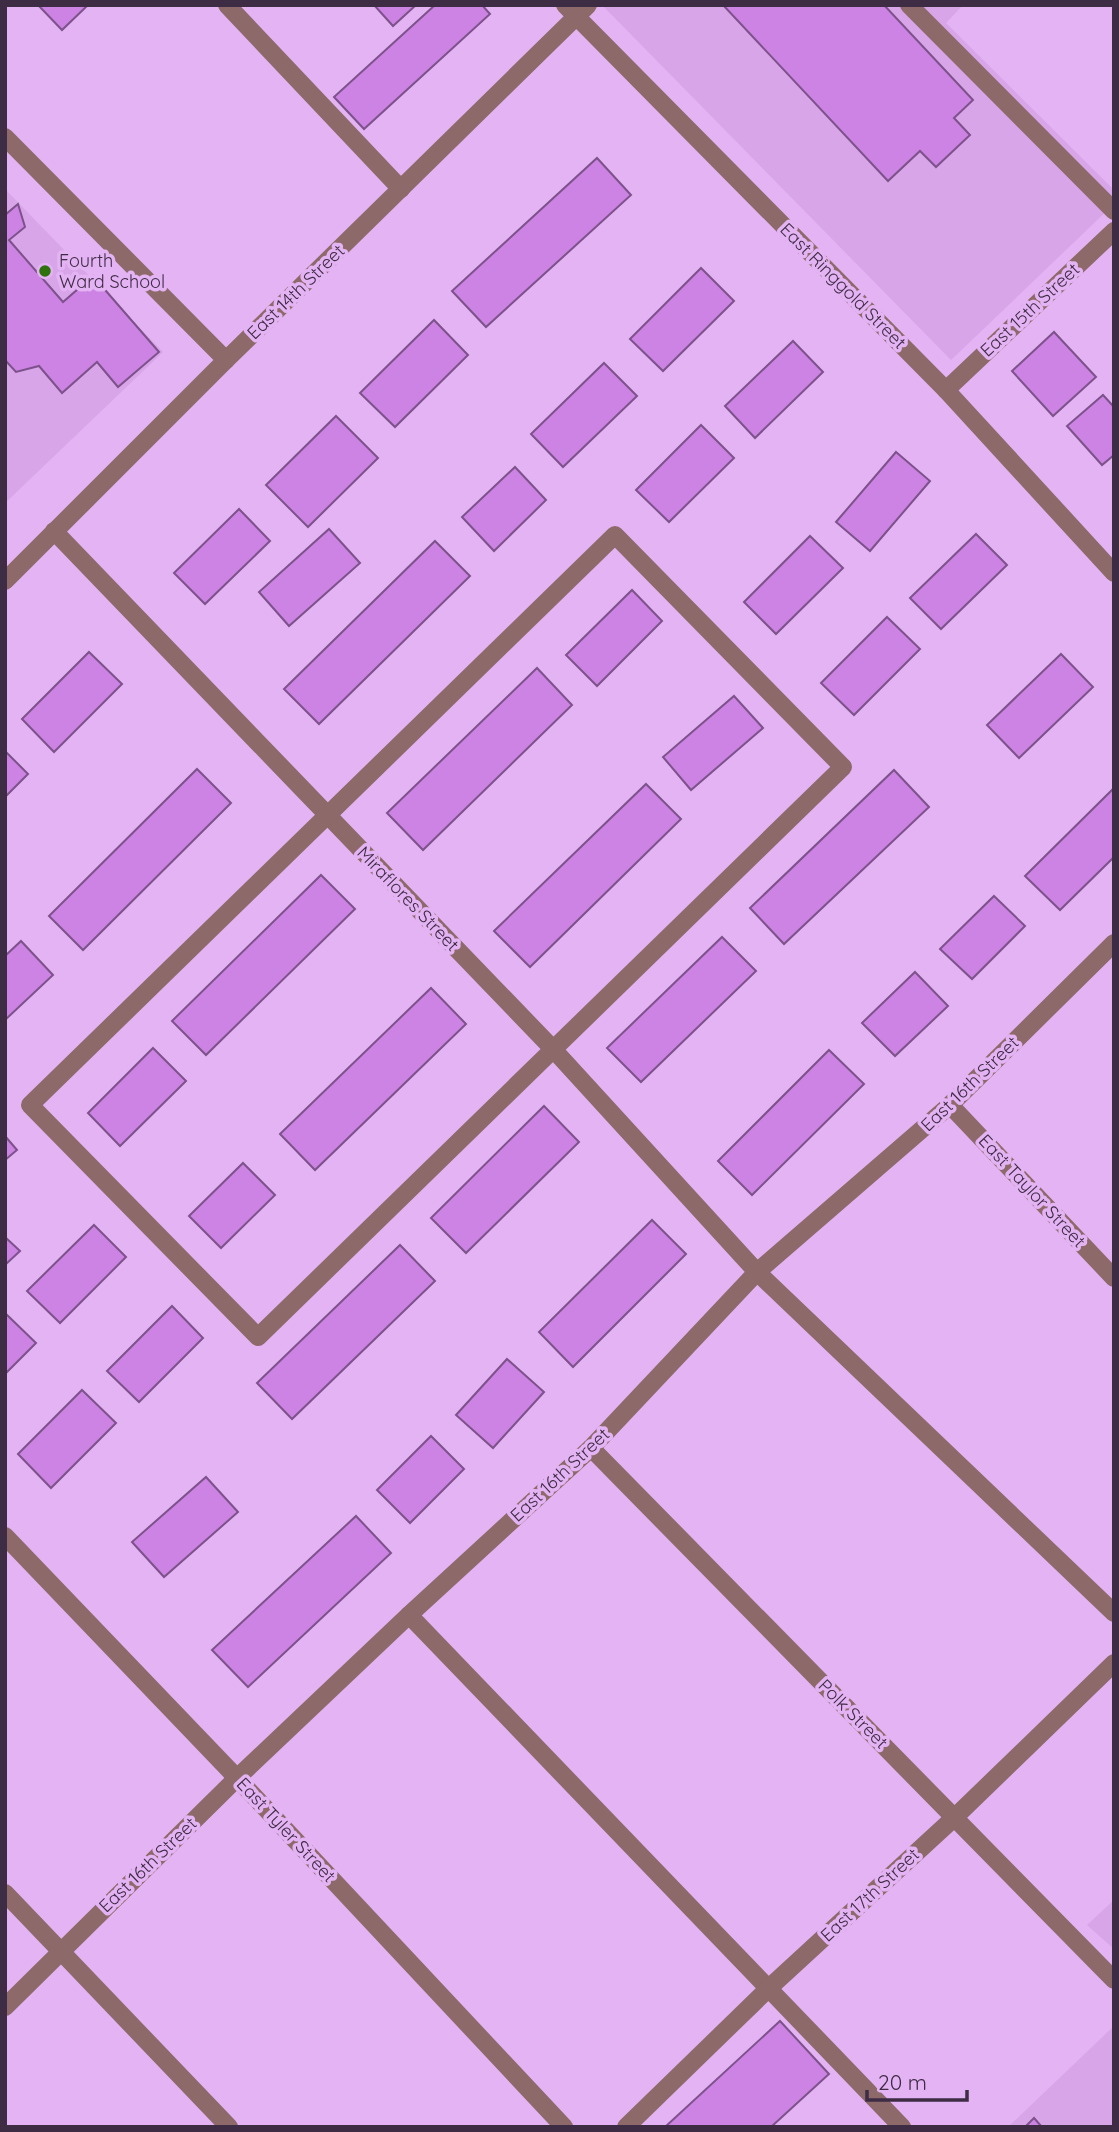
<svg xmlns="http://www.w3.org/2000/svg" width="1119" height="2132" font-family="Quicksand,sans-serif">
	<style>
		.built { fill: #d8a5e8 }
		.building { fill: #cc83e3; stroke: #7d528b; stroke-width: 2 }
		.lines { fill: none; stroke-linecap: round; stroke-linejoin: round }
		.minor { stroke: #8d696a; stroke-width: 18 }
		.poi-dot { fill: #2f710c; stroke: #e3b3f3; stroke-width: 2.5 }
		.labels { text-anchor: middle; stroke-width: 7; stroke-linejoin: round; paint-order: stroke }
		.poi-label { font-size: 18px; fill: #3e2b44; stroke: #e3b3f3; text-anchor: start }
		.street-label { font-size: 18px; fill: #3e2b44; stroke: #e3b3f3 }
	</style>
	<rect width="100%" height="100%" fill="#e3b3f3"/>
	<g class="built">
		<polygon points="602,5 963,5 946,23 1114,190 1114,204 951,360"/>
		<polygon points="5,189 163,352 5,503"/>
		<polygon points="1114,1900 1114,1949 1087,1925"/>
		<polygon points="1114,2026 1114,2127 1008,2127"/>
	</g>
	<g class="building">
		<polygon points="38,5 88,5 62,30"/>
		<polygon points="374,5 416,5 393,26"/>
		<polygon points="435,5 482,5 490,14 364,129 334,97"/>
		<polygon points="723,5 884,5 973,100 954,118 970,135 936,167 920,151 888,181"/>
		<polygon points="597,158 631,195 486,327 452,291"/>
		<polygon points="18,204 25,227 9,240 63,302 93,276 159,352 118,387 97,362 62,393 39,366 16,372 5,360 5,215"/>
		<polygon points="701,268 734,301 663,371 630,339"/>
		<polygon points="434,320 468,355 395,427 360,393"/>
		<polygon points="1054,332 1096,377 1053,416 1012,371"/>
		<polygon points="793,341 823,372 755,438 725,406"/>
		<polygon points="604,363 637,396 563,467 531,434"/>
		<polygon points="1103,395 1114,407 1114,455 1102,465 1067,426"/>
		<polygon points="336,416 378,458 308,527 266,485"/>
		<polygon points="701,425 734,458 669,522 636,490"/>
		<polygon points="896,452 930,481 870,551 836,522"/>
		<polygon points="515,467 546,500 494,551 462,517"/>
		<polygon points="239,509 270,541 205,604 174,573"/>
		<polygon points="329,529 360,563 289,626 259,592"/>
		<polygon points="976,534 1007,565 941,629 910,598"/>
		<polygon points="810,536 843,568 776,634 744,602"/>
		<polygon points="435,541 470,576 319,724 284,689"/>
		<polygon points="632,590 662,621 597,686 566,655"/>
		<polygon points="887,617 920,649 854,715 821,683"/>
		<polygon points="89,652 122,684 54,752 22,719"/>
		<polygon points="1061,654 1093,687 1019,758 987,725"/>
		<polygon points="537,668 572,705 423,850 387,813"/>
		<polygon points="734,696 763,728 691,790 663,757"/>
		<polygon points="5,751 28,774 5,797"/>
		<polygon points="197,769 231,803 83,950 49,916"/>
		<polygon points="894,770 929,807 784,944 750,908"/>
		<polygon points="646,784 681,819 530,967 494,931"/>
		<polygon points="1114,788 1114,857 1060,910 1025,876"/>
		<polygon points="321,875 355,909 206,1055 172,1021"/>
		<polygon points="994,896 1025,926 972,979 940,949"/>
		<polygon points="722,937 756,971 641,1082 607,1048"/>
		<polygon points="21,941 53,975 5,1020 5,956"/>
		<polygon points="915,972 948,1006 895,1056 862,1023"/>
		<polygon points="431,988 466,1024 315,1170 280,1134"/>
		<polygon points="153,1048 186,1081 120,1146 88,1113"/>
		<polygon points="829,1050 864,1084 752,1195 718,1161"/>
		<polygon points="544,1106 579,1142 466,1253 431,1218"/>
		<polygon points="5,1136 17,1150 5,1160"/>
		<polygon points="243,1163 275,1195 221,1248 189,1216"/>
		<polygon points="652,1220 686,1254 573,1367 539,1332"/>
		<polygon points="94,1225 126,1257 60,1323 27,1291"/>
		<polygon points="5,1237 20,1251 5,1265"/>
		<polygon points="400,1245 435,1281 292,1419 257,1383"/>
		<polygon points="172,1306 203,1338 139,1402 107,1371"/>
		<polygon points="5,1313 36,1343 5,1374"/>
		<polygon points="507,1359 544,1392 493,1448 456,1415"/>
		<polygon points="82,1390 116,1423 51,1488 18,1454"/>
		<polygon points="431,1436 464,1469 410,1523 377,1490"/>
		<polygon points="206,1477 238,1512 164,1577 132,1542"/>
		<polygon points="356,1516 391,1553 248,1687 212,1650"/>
		<polygon points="780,2021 829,2074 771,2127 665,2127"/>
		<polygon points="1034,2118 1042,2127 1025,2127"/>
	</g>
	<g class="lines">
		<g class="minor">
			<polyline points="227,5 401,189"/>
			<polyline points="565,5 946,390 1114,573"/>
			<polyline points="909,5 1114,211"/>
			<polyline points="5,137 226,360"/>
			<polyline points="946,390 1114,231"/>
			<polyline points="54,531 553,1049 757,1272 1114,1613"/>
			<polygon points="615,535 843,767 258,1337 30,1105"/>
			<polyline points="5,581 226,360 588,5"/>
			<polyline points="950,1105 1114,1278"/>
			<polyline points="591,1448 1114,1980"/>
			<polyline points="5,1536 237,1778 564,2127"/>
			<polyline points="409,1615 902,2127"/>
			<polyline points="5,1893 229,2127"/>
			<polyline points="5,2007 237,1778 409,1615 591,1448 757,1272 950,1105 1114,943"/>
			<polyline points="626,2127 770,1987 955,1817 1114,1663"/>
		</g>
	</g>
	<circle class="poi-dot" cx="45" cy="271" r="7"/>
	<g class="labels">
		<g class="poi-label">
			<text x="59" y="267">Fourth<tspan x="59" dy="21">Ward School</tspan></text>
		</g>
		<g class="street-label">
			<text transform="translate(843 286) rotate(45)" y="6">East Ringgold Street</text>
			<text transform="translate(296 292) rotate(-44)" y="6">East 14th Street</text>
			<text transform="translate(1030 310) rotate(-43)" y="6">East 15th Street</text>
			<text transform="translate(408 899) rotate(46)" y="6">Miraflores Street</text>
			<text transform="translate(970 1084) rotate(-44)" y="6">East 16th Street</text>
			<text transform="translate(1032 1191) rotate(47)" y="6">East Taylor Street</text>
			<text transform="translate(560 1475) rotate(-43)" y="6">East 16th Street</text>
			<text transform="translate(853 1714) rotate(45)" y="6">Polk Street</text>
			<text transform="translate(286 1830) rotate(47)" y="6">East Tyler Street</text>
			<text transform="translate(148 1865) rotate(-44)" y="6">East 16th Street</text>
			<text transform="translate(870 1895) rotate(-43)" y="6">East 17th Street</text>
		</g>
	</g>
	<rect width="1119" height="2132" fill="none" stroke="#3e2b44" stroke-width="14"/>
	<path d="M867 2090v10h100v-10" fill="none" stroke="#3e2b44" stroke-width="3.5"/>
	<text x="878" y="2090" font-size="21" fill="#3e2b44" stroke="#e3b3f3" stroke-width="5" paint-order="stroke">20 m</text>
</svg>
